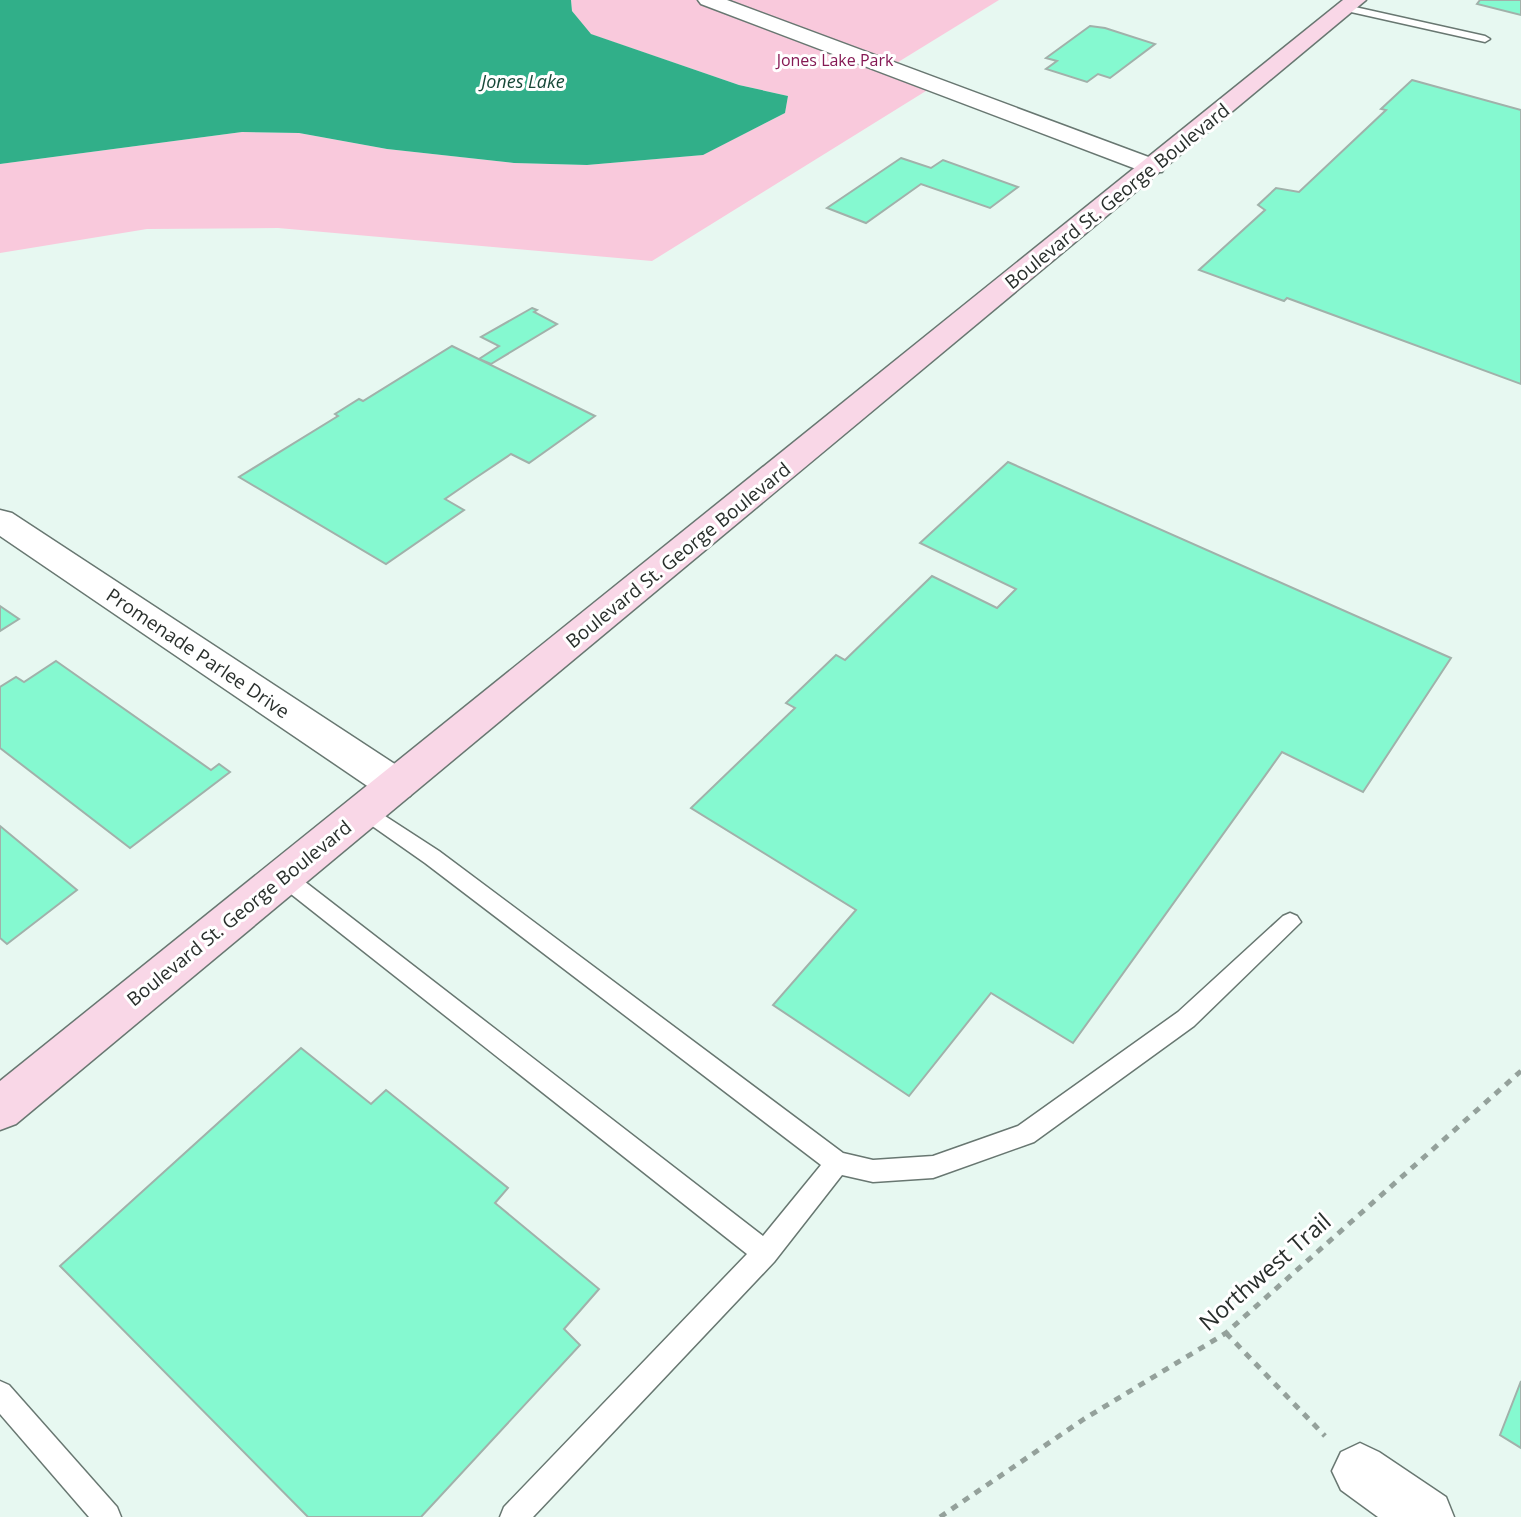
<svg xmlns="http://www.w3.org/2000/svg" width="1521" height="1517" font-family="'Open Sans',sans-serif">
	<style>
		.green { fill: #f9c9dc }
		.water { fill: #31af89 }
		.building { fill: #85f9d0; stroke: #a1b1aa; stroke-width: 2 }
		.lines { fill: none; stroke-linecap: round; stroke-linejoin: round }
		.lane-casing { stroke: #687771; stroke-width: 3 }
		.street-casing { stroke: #687771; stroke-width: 3 }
		.secondary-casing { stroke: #687771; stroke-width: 3 }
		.path { stroke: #94a19b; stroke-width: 5; stroke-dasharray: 7 7; stroke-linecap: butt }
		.lane { fill: #fff; fill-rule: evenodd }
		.street { fill: #fff; fill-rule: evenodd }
		.secondary { fill: #f9d7e7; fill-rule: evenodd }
		.labels { text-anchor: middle; stroke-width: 6; stroke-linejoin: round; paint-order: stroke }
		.far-park-label { font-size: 16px; fill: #851954; stroke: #fff }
		.far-water-label { font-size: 18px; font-style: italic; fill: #174939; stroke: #fff }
		.street-label { font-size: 19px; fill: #292f2c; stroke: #fff }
		.near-street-label { font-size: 23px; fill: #292f2c; stroke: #fff }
	</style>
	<rect width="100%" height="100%" fill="#e7f8f1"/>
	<polygon class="green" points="571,0 999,0 895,64 942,81 652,261 278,228 147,229 0,253 0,164 242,132 299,133 387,149 514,163 587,165 702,155 785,113 788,96 739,85 590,34 572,11"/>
	<polygon class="water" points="0,0 571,0 572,11 591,34 739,85 788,96 785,113 703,155 587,165 514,163 387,149 299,133 242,132 0,164"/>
	<g class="building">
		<polygon points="1480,0 1521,0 1521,15 1477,4"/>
		<polygon points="1090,26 1105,28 1155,44 1110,78 1098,74 1087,82 1046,69 1057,61 1046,58"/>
		<polygon points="1412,80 1521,110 1521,384 1287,298 1284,301 1199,270 1265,210 1258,205 1276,188 1299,192 1386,110 1381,109"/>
		<polygon points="901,158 931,168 943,160 1018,187 990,208 921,184 866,223 827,208"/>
		<polygon points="532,308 537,310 534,312 557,324 491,364 479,359 499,346 481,337"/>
		<polygon points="452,346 595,416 529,463 511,454 471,481 445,499 464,510 386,564 239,477 338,416 335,414 359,399 363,401"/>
		<polygon points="1008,462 1451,658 1363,792 1282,752 1073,1043 991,993 909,1096 773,1005 856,910 691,808 795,708 786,703 836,655 845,660 932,576 997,608 1016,589 920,543"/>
		<polygon points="0,606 19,619 0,631"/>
		<polygon points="56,661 211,770 219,764 230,772 130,848 0,748 0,687 16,677 24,682"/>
		<polygon points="0,826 77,890 7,944 0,938"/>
		<polygon points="301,1048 371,1104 386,1090 508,1188 495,1203 599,1289 564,1329 580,1345 421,1517 308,1517 60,1266"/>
		<polygon points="1521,1381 1521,1448 1500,1435"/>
	</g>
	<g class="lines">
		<g class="lane-casing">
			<g id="lane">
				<polygon points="1346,5 1485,36 1490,39 1485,42 1342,10 1341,8"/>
				<polygon points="365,803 439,851 843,1153 873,1160 933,1156 1018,1126 1178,1012 1283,916 1290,913 1297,916 1301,922 1194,1026 1034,1142 933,1178 873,1182 842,1175 774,1262 533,1517 500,1517 504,1507 747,1254 277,883 274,877 277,871 284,869 291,871 763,1236 821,1165 425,863 358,816 355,811 358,806"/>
				<polygon points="0,1381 9,1385 117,1507 121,1517 89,1517 0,1414"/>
			</g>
		</g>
		<g class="street-casing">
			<g id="street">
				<polygon points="698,0 727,0 1162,162 1165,167 1162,172 1144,172 701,4"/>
				<polygon points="0,510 12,513 410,774 416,785 410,796 396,800 382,796 0,536"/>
				<polygon points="1360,1443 1379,1452 1446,1497 1454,1517 1378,1517 1341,1490 1332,1471 1341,1452"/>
			</g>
		</g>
		<g class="secondary-casing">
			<polygon id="secondary" points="1343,0 1366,0 16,1124 0,1130 0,1081"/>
		</g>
		<g class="path">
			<polyline points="1226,1333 1325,1436"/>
			<polyline points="940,1517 1084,1419 1226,1333 1521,1071"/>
		</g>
		<use href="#lane" class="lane"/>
		<use href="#street" class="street"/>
		<use href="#secondary" class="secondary"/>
	</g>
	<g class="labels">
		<g class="far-park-label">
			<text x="835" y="66">Jones Lake Park</text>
		</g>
		<g class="far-water-label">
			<text x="523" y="88">Jones Lake</text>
		</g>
		<g class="street-label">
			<text transform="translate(1117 196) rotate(-39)" y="7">Boulevard St. George Boulevard</text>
			<text transform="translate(678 555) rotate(-39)" y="7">Boulevard St. George Boulevard</text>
			<text transform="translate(198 653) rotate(34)" y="7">Promenade Parlee Drive</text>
			<text transform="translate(239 913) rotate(-39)" y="7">Boulevard St. George Boulevard</text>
		</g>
		<g class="near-street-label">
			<text transform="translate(1265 1272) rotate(-41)" y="8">Northwest Trail</text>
		</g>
	</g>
</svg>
